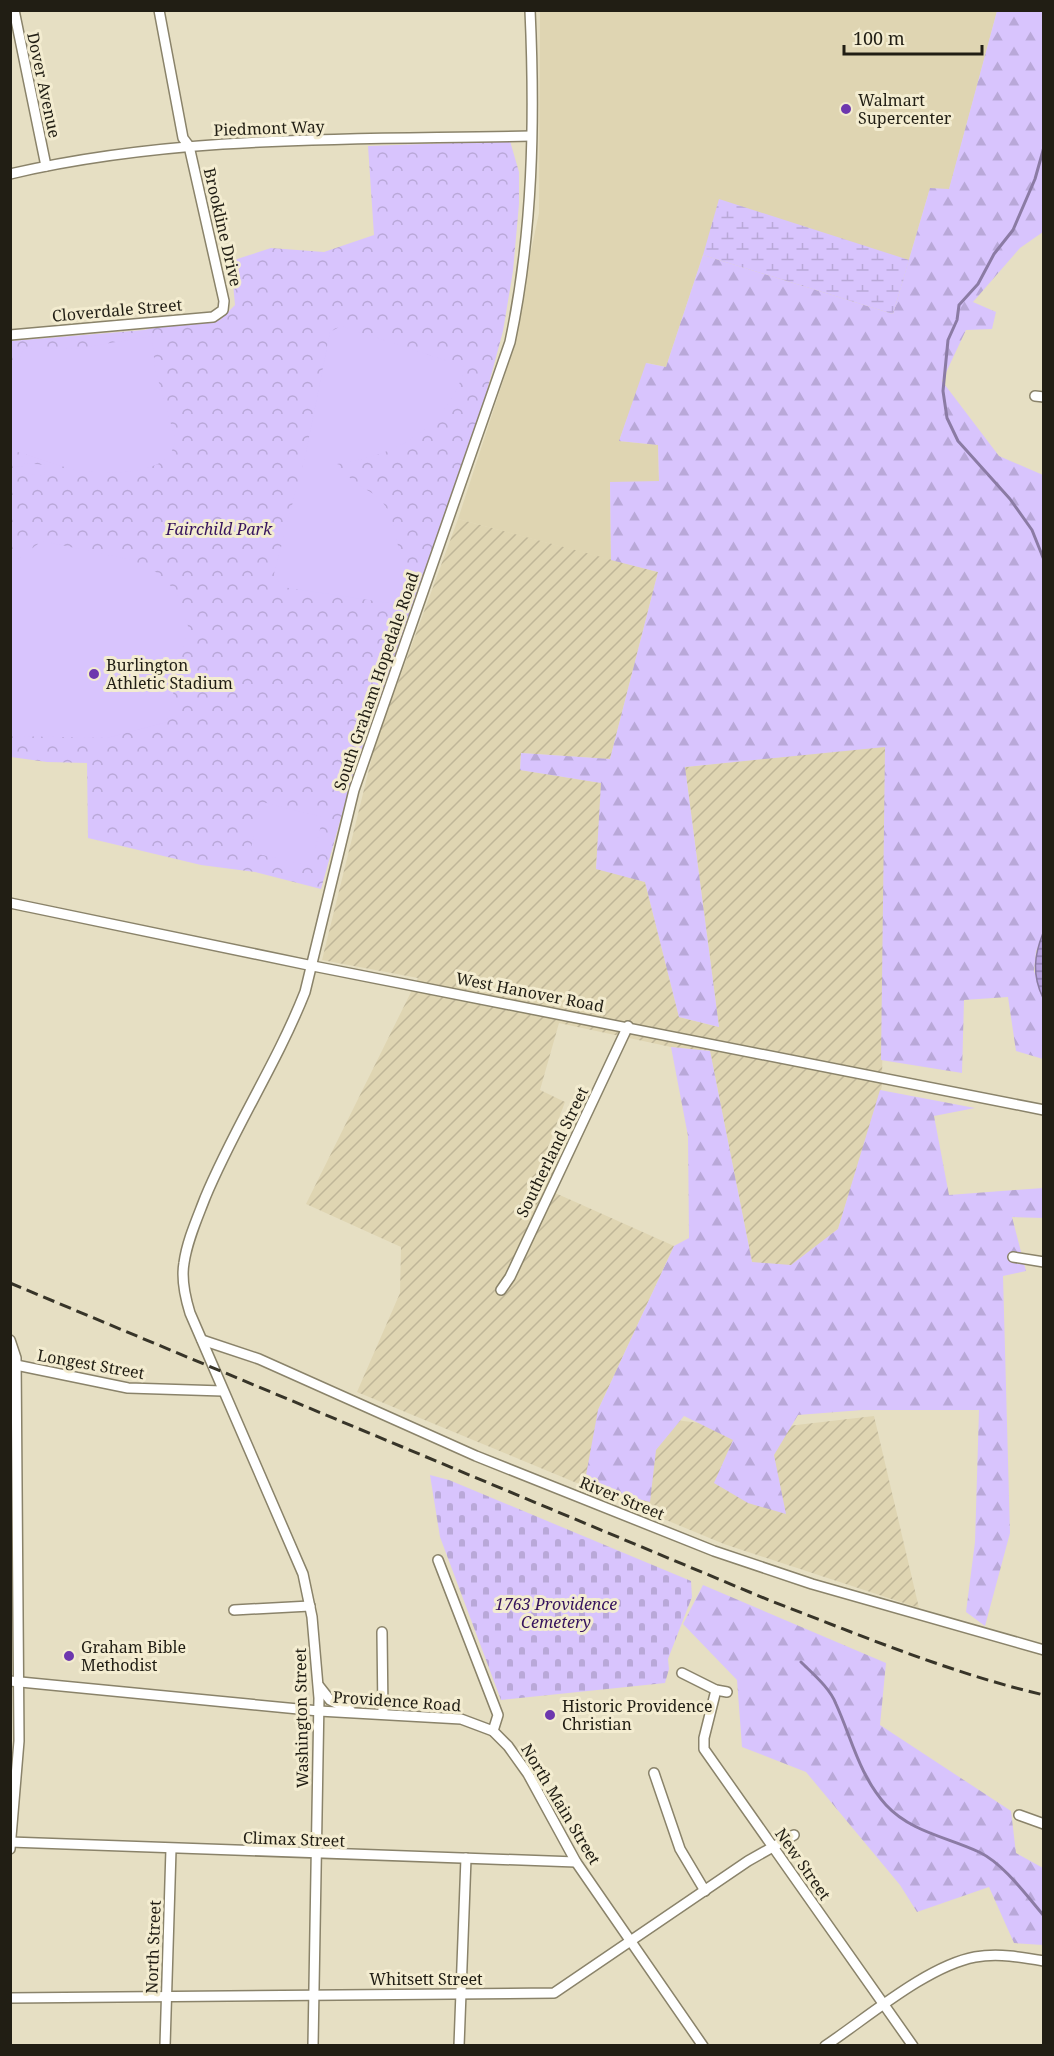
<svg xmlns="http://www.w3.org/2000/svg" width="1054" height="2056" font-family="'Noto Serif',serif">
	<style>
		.built { fill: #dfd5b2 }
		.industrial { fill: url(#industrial-furrows) }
		.forest { fill: url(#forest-firs) }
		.wetland { fill: url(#wetland-marsh) }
		.cemetery { fill: url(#cemetery-stones) }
		.park { fill: url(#park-crowns) }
		.garden { fill: #d8c4fd }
		.water { fill: url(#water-rules); stroke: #8b7ba4; stroke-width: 1.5 }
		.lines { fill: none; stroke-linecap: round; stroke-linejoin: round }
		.stream { stroke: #8b7ba4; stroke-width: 3 }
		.minor-casing { stroke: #8a836a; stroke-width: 12 }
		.minor { stroke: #fff; stroke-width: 9 }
		.rail { stroke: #373428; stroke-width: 3; stroke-dasharray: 12 6; stroke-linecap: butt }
		.poi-dot { fill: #6d37ae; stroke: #f3ecd0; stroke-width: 2 }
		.labels { text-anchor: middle; stroke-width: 6; stroke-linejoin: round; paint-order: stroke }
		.street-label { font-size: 16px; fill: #211e14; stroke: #f3ecd0 }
		.poi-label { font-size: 16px; fill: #211e14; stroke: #f3ecd0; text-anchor: start }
		.park-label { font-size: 16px; font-style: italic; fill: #36135d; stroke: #f3ecd0 }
	</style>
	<defs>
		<pattern id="industrial-furrows" width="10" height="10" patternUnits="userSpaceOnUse" patternTransform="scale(1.5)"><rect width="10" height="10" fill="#dfd5b2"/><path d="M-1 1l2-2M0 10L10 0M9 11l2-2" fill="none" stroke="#bfb698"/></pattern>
		<pattern id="forest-firs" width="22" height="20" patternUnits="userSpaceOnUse" patternTransform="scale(1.5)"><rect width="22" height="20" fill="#d8c4fd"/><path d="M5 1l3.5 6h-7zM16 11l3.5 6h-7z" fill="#b9a8d8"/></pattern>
		<pattern id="wetland-marsh" width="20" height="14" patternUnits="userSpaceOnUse" patternTransform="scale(1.5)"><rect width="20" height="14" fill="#d8c4fd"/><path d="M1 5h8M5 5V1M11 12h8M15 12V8" fill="none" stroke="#b9a8d8"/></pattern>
		<pattern id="cemetery-stones" width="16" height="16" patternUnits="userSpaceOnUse" patternTransform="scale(1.5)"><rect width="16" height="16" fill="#d8c4fd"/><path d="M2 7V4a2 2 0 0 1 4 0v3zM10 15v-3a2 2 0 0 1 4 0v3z" fill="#b9a8d8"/></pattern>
		<pattern id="park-crowns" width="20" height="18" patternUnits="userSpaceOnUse" patternTransform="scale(1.5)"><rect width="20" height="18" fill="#d8c4fd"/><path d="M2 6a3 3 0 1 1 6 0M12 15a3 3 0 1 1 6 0" fill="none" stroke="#b9a8d8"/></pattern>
		<pattern id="water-rules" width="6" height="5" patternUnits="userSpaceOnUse" patternTransform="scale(1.5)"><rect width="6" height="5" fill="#b9a3e2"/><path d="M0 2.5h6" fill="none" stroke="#9684b6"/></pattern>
	</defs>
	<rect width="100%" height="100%" fill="#e6dfc3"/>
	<polygon class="built" points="540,11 997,11 949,190 930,188 893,314 703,255 666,367 647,363 619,441 658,445 659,482 610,482 611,560 458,519 505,375 539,213"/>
	<polygon class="industrial" points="458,519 658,572 610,759 521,753 520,770 602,783 596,868 645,882 679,1017 719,1027 685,767 886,746 882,1086 838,1229 786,1271 752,1262 710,1051 671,1047 559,1023 540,1090 565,1102 547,1150 564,1157 553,1192 674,1246 598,1410 754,1430 874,1416 919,1608 724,1544 357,1392 400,1293 401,1247 306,1204 418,978 322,960 375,745"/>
	<g class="forest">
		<polygon points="997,11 1043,11 1043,232 1020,248 973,302 996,312 992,329 966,330 942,381 999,456 1043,475 1044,933 1036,951 1034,971 1043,998 1043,1059 1016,1051 1008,997 964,1000 962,1073 881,1060 885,747 685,767 719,1027 679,1017 645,882 596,869 601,783 520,770 521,753 610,759 658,572 611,560 610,482 659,481 658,445 619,441 646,363 666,367 703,255 893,314 930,188 949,189"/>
		<polygon points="671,1047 710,1051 752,1262 791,1265 838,1229 880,1090 975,1108 934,1116 949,1195 1043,1188 1043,1218 1012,1217 1026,1271 1003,1276 1010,1533 985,1626 966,1612 975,1542 979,1410 862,1410 798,1415 774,1455 786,1514 748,1503 714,1483 733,1440 684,1416 656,1450 650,1502 584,1486 598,1410 674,1246 689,1238 688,1136"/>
		<polygon points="703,1585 886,1663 880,1725 1011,1811 1016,1853 1043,1868 1043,1945 1014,1943 989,1887 917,1912 900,1885 806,1772 742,1747 737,1680 683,1624"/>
	</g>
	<polygon class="wetland" points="719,199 909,260 893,314 703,255"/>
	<polygon class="cemetery" points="430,1475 449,1480 691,1581 692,1597 668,1659 669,1669 665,1683 501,1700 440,1537"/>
	<polygon class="park" points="510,141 519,172 519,204 513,271 503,331 477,428 355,768 321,889 255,872 201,865 88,838 87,763 47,762 11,757 11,341 144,330 177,323 220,320 235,305 231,261 271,248 324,252 374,235 368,146"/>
	<g class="garden">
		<path d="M341 326 466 367C445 429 399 455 337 464L354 482 380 498 391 515 399 550 407 569 402 605 282 587 274 574 306 452 330 332Z"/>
		<path d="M152 336 155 369 175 438C175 480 95 475 68 468 49 463 30 455 11 450V378L24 348 74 349Z"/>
		<polygon points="24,463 45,465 44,476 13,472 13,466 23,467"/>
		<polygon points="42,541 132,560 156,572 176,591 188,626 167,722 107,738 11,736 11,564"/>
		<polygon points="262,802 323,817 311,866 250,852"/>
	</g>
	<path class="water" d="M1043 933V998C1032 975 1034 956 1043 933Z"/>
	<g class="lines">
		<g class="stream">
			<polyline points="1044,147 1035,179 1013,230 994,254 978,284 959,305 957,320 948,340 943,391 947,418 958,441 1010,499 1032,530 1044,560"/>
			<path d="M801 1662C813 1674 830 1688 836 1704 852 1739 859 1775 886 1805 911 1832 947 1837 979 1852 1004 1864 1026 1895 1044 1916"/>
		</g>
		<g class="minor-casing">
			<g id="minor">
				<polyline points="14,10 46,166"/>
				<path d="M10 174C180 134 358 140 531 136"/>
				<polyline points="10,335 213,317 223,310 224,301 189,146 183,138 159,10"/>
				<polyline points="1035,396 1044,397"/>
				<polyline points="10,903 313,966 1044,1110"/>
				<polyline points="1013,1257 1044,1262"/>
				<polyline points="501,1290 510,1277 628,1026"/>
				<polyline points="10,1340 16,1358 19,1741 10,1849"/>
				<polyline points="202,1340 259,1359 476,1456 714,1551 812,1584 1044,1650"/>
				<polyline points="16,1365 128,1388 223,1391"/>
				<polyline points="438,1560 498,1715 493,1731"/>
				<polyline points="234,1610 310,1606"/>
				<polyline points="382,1632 383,1714"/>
				<polyline points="682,1673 716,1690 727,1692"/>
				<polyline points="10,1681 319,1711 461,1719 493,1731 508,1746 528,1774 576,1862 703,2046"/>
				<polyline points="319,1686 330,1700 350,1710"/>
				<polyline points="716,1690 704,1738 704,1749 913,2046"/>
				<polyline points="654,1773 680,1849 705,1891"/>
				<polyline points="1019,1815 1044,1824"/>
				<polyline points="10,1842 576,1862"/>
				<polyline points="10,1998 554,1993 748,1861 794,1835"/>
				<polyline points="165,2046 171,1849"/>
				<path d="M313 2046 319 1698 312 1617 303 1574 190 1313C185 1297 181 1280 184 1263 187 1241 197 1219 205 1198 234 1128 277 1063 305 992L354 790 510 342C533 233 535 121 530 10"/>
				<polyline points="459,2046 466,1858"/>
				<path d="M825 2046C867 2018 927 1966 975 1957 998 1953 1021 1957 1044 1961"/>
			</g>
		</g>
		<use href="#minor" class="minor"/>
		<path class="rail" d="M10 1283 771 1601C860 1635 950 1673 1044 1695"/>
	</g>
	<g class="poi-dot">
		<circle cx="846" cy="109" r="6"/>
		<circle cx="94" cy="674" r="6"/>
		<circle cx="69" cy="1656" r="6"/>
		<circle cx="550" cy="1715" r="6"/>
	</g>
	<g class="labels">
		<g class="street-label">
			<text transform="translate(44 85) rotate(78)" y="6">Dover Avenue</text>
			<text transform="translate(269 128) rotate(-2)" y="6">Piedmont Way</text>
			<text transform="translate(223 227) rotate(77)" y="6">Brookline Drive</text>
			<text transform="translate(117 310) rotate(-5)" y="6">Cloverdale Street</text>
			<text transform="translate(376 681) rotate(-71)" y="6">South Graham Hopedale Road</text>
			<text transform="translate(530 992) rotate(11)" y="6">West Hanover Road</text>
			<text transform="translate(552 1152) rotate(-64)" y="6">Southerland Street</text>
			<text transform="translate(91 1364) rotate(10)" y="6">Longest Street</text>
			<text transform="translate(622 1498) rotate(22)" y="6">River Street</text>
			<text transform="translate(397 1701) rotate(4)" y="6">Providence Road</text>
			<text transform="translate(301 1718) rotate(-91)" y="6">Washington Street</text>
			<text transform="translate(561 1804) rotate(59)" y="6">North Main Street</text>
			<text transform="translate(294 1839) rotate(2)" y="6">Climax Street</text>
			<text transform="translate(803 1864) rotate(55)" y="6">New Street</text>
			<text transform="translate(153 1947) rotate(-88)" y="6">North Street</text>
			<text x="426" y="1985">Whitsett Street</text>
		</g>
		<g class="poi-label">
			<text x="858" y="106">Walmart<tspan x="858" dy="18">Supercenter</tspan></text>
			<text x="106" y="671">Burlington<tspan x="106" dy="18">Athletic Stadium</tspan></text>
			<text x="81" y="1653">Graham Bible<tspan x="81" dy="18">Methodist</tspan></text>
			<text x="562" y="1712">Historic Providence<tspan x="562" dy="18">Christian</tspan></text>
		</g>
		<g class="park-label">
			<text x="219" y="535">Fairchild Park</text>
			<text x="556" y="1610">1763 Providence<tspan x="556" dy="18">Cemetery</tspan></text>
		</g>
	</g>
	<rect width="1054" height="2056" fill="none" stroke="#211e14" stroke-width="24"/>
	<path d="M844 45v9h138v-9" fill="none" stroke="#211e14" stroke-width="3"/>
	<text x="853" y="45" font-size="18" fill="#211e14" stroke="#f3ecd0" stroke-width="4.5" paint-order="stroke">100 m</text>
</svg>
